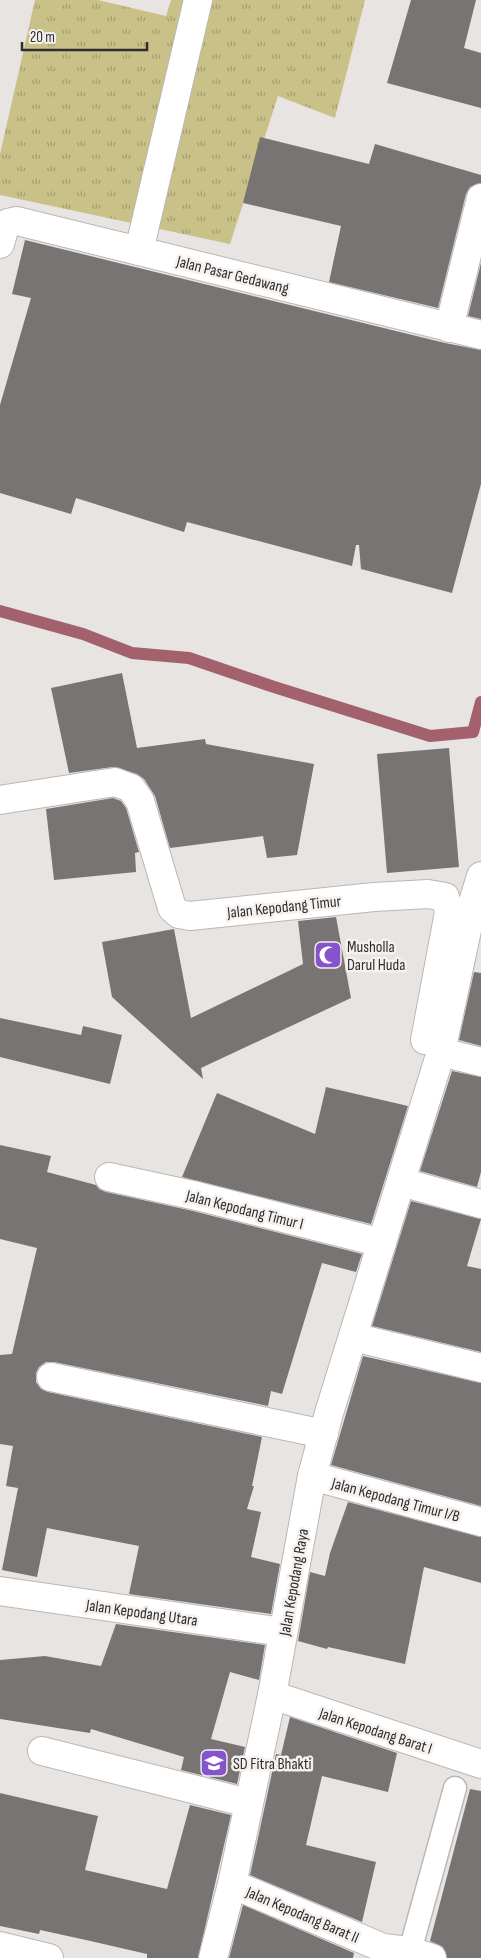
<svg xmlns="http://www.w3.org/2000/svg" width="481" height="1958" font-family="'Sofia Sans Condensed',sans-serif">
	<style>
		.grass { fill: url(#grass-tufts) }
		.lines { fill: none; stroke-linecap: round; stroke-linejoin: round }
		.stream { stroke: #a3606d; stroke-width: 12 }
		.building { fill: #787473 }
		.service-casing { stroke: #bbb7b4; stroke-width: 25 }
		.minor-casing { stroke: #bbb7b4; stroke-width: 30 }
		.service { stroke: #fff; stroke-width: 22 }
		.minor { stroke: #fff; stroke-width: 28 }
		.labels { text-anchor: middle; stroke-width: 5; stroke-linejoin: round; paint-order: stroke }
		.street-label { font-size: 16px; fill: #2f2d2d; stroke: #f5f1ee }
		.poi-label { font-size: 16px; fill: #2f2d2d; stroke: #f5f1ee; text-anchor: start }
	</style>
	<defs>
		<pattern id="grass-tufts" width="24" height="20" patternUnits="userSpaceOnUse" patternTransform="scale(1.25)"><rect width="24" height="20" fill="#cac189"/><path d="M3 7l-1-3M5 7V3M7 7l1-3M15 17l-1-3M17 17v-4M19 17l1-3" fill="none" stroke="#a49d70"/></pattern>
	</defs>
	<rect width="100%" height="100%" fill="#e8e4e1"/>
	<polygon class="grass" points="35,0 98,0 166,16 171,0 365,0 335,118 278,96 230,244 0,195 0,154"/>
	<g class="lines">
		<polyline class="stream" points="0,611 83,634 132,653 189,658 271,686 430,736 473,732 481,702"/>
	</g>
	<g class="building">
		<polygon points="411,0 476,0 464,48 481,53 481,108 387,83"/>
		<polygon points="260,137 369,164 375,144 481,175 481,183 470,187 466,194 438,308 329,282 341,226 243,203"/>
		<polygon points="25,240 445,343 481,350 481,484 452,593 361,569 359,545 356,545 352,566 187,522 184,532 76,498 71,514 0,493 0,405 31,298 12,294"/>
		<polygon points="481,263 481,319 468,316"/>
		<polygon points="122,673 137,748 205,739 206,744 314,764 297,855 267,858 263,836 170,848 155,796 144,779 137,774 113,767 69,773 51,688"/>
		<polygon points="449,748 459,867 387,873 377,754"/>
		<polygon points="113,798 121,801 126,808 139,852 135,853 136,872 54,880 46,809"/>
		<polygon points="336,917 351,998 201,1068 203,1079 112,997 102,942 174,929 191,1018 303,964 298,921"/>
		<polygon points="474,972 481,973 481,1046 459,1040"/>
		<polygon points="0,1018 81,1035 83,1026 122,1035 110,1084 0,1057"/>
		<polygon points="452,1071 481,1077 481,1172 477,1187 420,1171"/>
		<polygon points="326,1087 408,1106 371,1224 182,1177 217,1093 315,1134"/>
		<polygon points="0,1145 51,1156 47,1172 96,1185 99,1189 106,1192 193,1211 362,1254 356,1272 322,1263 282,1394 271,1391 268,1406 54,1362 46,1362 39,1367 36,1373 36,1382 41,1389 48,1392 262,1437 252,1486 254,1486 247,1509 261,1512 251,1557 280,1564 271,1614 129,1594 139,1546 47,1528 37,1577 2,1570 18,1488 6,1486 13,1446 0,1444 0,1355 12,1354 37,1248 0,1239"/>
		<polygon points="411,1201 481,1219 467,1266 481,1269 481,1352 372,1326"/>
		<polygon points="363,1356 481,1383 481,1506 331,1465"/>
		<polygon points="348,1502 481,1537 481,1583 424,1567 405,1664 328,1647 327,1649 298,1641 310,1572 325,1576 330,1553"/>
		<polygon points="116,1624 265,1645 259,1680 230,1672 211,1739 245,1747 237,1784 181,1770 184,1757 91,1729 90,1733 0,1719 0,1660 45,1656 101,1666"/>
		<polygon points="290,1717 397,1753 388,1792 322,1776 306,1845 376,1862 362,1922 250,1875 276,1754 281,1755"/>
		<polygon points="470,1789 481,1791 481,1958 447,1958 443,1947 430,1941"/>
		<polygon points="0,1793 98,1816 85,1870 167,1889 190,1805 231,1815 198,1958 147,1958 147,1954 86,1940 40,1930 39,1934 0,1926"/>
		<polygon points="243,1905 354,1953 353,1958 229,1958"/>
	</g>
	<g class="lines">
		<g class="service-casing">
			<polyline id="service" points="410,1951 455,1788"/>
		</g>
		<g class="minor-casing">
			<g id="minor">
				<polyline points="0,244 4,230 8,223 17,221 481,335"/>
				<polyline points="139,251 198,0"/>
				<polyline points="449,328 481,198"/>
				<polyline points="0,800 115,782 131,788 140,801 172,908 179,914 190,916 374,897 428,894 445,897 449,912 425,1040"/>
				<polyline points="441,1052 481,1062"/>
				<polyline points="109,1177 197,1196 382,1243"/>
				<polyline points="401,1182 481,1204"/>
				<polyline points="353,1337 481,1368"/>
				<polyline points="51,1377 324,1434"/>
				<polyline points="312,1476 481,1522"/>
				<polyline points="0,1591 283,1632"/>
				<polyline points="272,1695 481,1764"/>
				<polyline points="42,1751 248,1803"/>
				<polyline points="232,1884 383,1948 410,1951 432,1958"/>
				<polyline points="0,1946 49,1958"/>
				<polyline points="213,1958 232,1884 272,1695 312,1476 329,1413 441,1052 473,902 481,876"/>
			</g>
		</g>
		<use href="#service" class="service"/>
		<use href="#minor" class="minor"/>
	</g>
	<defs>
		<g id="mosque-square" transform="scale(1.4375)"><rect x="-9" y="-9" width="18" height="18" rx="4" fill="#8553cc" stroke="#f5f1ee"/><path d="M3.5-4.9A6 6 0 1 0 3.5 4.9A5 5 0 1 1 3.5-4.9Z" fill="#fff"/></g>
		<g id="school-square" transform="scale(1.4375)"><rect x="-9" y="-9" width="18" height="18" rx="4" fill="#8553cc" stroke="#f5f1ee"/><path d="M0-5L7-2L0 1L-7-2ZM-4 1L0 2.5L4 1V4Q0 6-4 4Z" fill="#fff"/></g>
	</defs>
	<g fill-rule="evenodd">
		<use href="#mosque-square" x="328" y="955"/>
		<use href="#school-square" x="214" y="1763"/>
	</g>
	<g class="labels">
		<g class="street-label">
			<text transform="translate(233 274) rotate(14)" y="6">Jalan Pasar Gedawang</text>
			<text transform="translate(284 906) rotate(-6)" y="6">Jalan Kepodang Timur</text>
			<text transform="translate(245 1209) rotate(14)" y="6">Jalan Kepodang Timur I</text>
			<text transform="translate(396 1499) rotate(15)" y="6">Jalan Kepodang Timur I/B</text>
			<text transform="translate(293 1582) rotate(-80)" y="6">Jalan Kepodang Raya</text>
			<text transform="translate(142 1612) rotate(8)" y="6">Jalan Kepodang Utara</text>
			<text transform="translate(376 1730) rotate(18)" y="6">Jalan Kepodang Barat I</text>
			<text transform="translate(303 1914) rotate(23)" y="6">Jalan Kepodang Barat II</text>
		</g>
		<g class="poi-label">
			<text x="347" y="952">Musholla<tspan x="347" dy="18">Darul Huda</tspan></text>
			<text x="233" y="1769">SD Fitra Bhakti</text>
		</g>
	</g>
	<path d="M22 42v8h125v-8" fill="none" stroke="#2f2d2d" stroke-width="2.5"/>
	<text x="30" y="42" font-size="15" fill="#2f2d2d" stroke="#f5f1ee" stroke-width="4" paint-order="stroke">20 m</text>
</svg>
